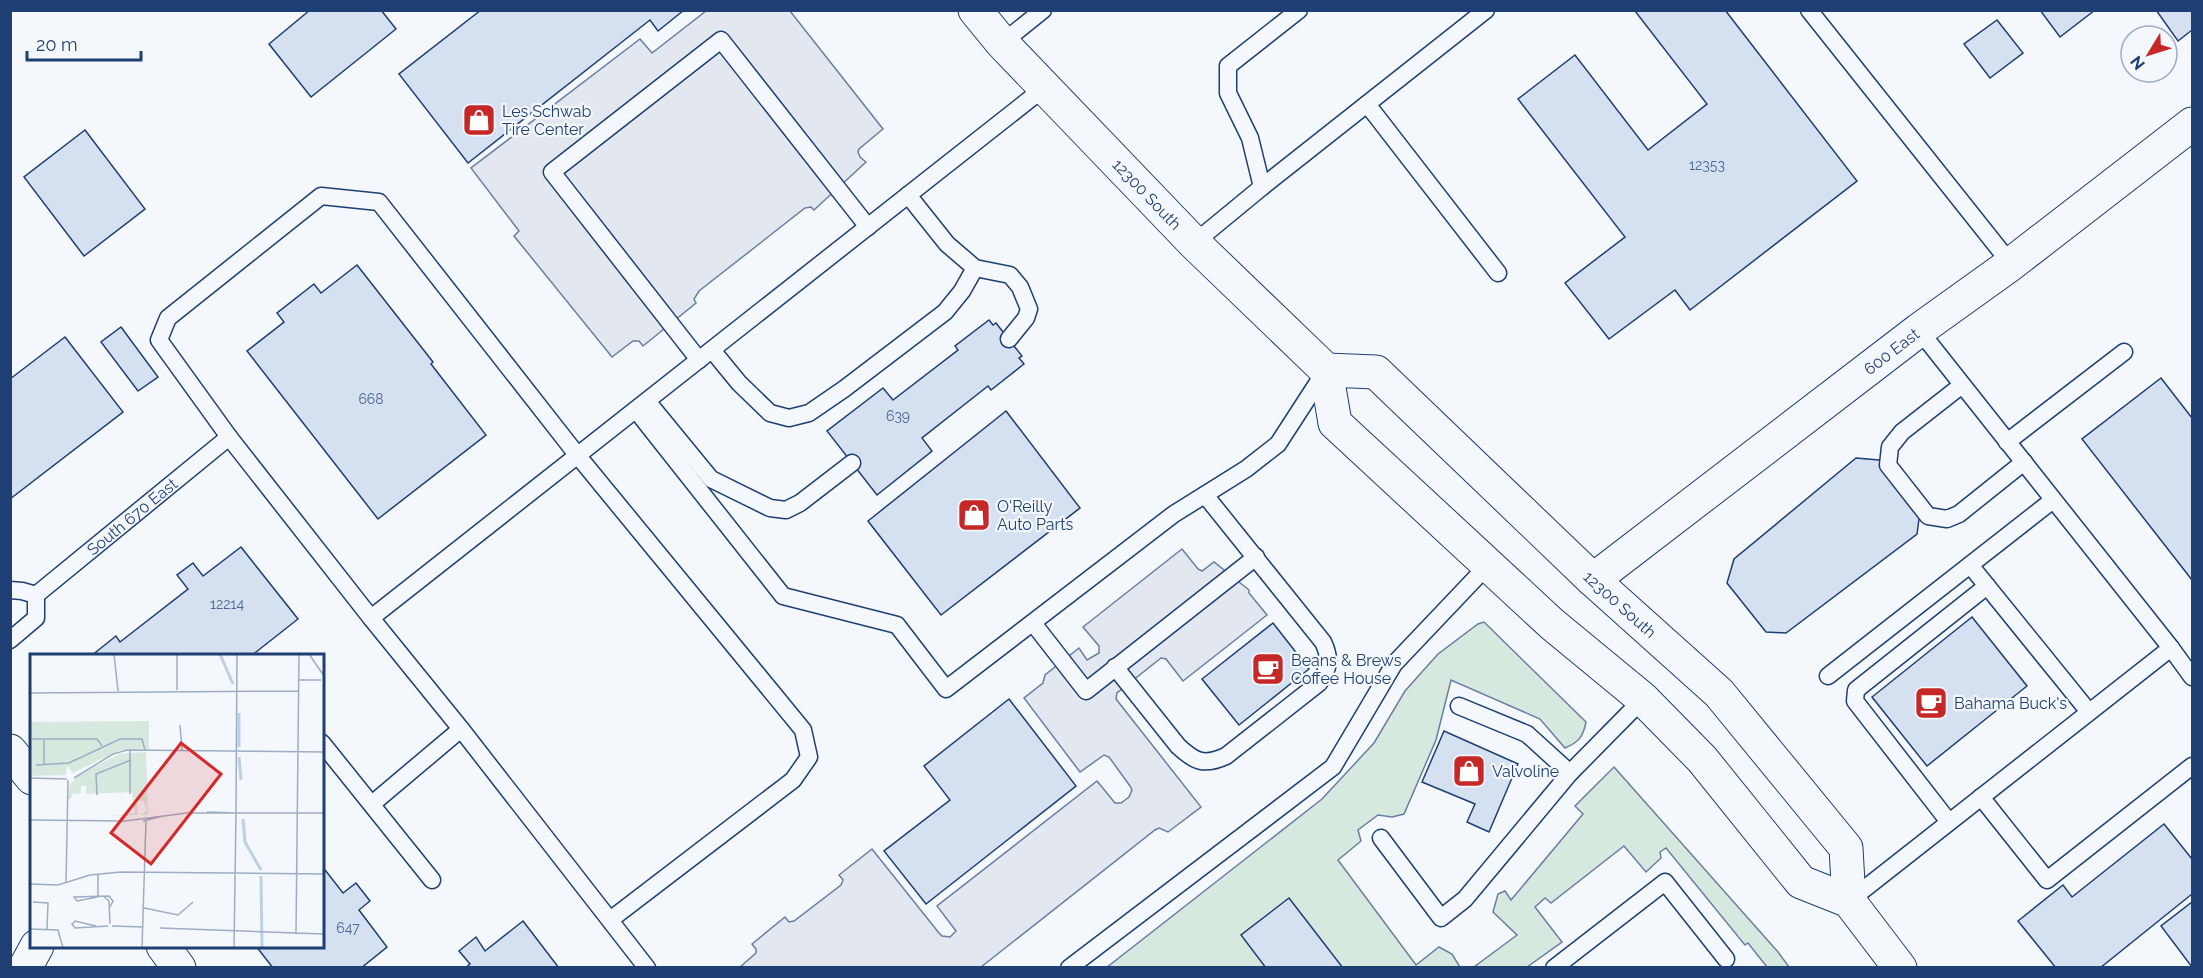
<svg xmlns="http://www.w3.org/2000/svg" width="2203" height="978" font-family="Raleway,sans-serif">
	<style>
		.green { fill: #d7e8df; stroke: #687fa3; stroke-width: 1.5 }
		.parking { fill: #e3e8f0; stroke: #687fa3; stroke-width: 1.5 }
		.building { fill: #d5e0f0; stroke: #1d3f73; stroke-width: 1.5 }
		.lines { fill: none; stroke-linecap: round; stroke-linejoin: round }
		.service-casing { stroke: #1d3f73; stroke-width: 19 }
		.minor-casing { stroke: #1d3f73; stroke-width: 35 }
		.tertiary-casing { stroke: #1d3f73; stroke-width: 35 }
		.primary-casing { stroke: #1d3f73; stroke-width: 35 }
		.service { stroke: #f4f7fb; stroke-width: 16 }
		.minor { stroke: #f4f7fb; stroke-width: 33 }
		.tertiary { stroke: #f4f7fb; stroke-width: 33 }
		.primary { stroke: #f4f7fb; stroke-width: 33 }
		.labels { text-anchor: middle; stroke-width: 4.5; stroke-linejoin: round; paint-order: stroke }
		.number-label { font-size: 14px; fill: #4b6792 }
		.poi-label { font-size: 16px; fill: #1d3f73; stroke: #f4f7fb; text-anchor: start }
		.street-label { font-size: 16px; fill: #1d3f73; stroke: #f4f7fb }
		.inset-river { fill: none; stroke: #bed0e5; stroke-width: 3 }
		.inset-road { fill: none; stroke: #9eadc5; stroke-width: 1.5 }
		.view { fill: #d62828; fill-opacity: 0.15; stroke: #d62828; stroke-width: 3 }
		.inset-edge { fill: none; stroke: #1d3f73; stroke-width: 3 }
	</style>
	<rect width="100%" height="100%" fill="#f4f7fb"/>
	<g class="green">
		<path d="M1484 622 1586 722C1583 737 1579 742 1565 748L1540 719 1451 680 1436 740 1404 814 1392 817 1378 815 1358 830 1361 841 1338 860 1416 965 1439 947 1452 954 1460 967 1106 968 1322 799 1374 743 1405 691 1438 654 1478 624Z"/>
		<polygon points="1614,767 1778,952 1789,967 1767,967 1748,943 1745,945 1666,848 1660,852 1661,858 1646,872 1624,846 1551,903 1545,898 1535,907 1562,942 1527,967 1474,967 1517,935 1493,912 1498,894 1505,891 1511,900 1583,814 1575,806"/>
	</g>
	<g class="parking">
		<polygon points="706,11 790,11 883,129 859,149 858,152 860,157 866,162 814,210 811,207 805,208 699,291 694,299 696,303 643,346 639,341 633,341 612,357 514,236 519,231 471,168 640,39 652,53"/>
		<polygon points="1182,549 1198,569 1202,571 1214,562 1249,590 1249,593 1267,615 1183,681 1166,659 1161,658 1117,693 1116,699 1201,807 1168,832 1159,828 1155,830 981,967 739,968 756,953 756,949 752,944 785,917 789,922 794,921 841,885 843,880 839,875 872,849 939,933 942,936 950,937 956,931 937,906 1097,781 1115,803 1121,803 1129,797 1132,790 1130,786 1109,757 1104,755 1080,772 1024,698 1043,683 1045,675 1079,648 1087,660 1099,653 1099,646 1083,627"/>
	</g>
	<g class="building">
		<polygon points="310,10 381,10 396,29 311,97 269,44"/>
		<polygon points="481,10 684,10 658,31 650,20 468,163 399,74"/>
		<polygon points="1725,10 1857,181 1690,310 1675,290 1609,339 1565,283 1625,237 1518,99 1575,55 1648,150 1707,104 1635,11"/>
		<polygon points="2040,10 2095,10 2060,37"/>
		<polygon points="2156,10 2192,10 2192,30 2178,41"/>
		<polygon points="1997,20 2023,53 1990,78 1964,44"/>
		<polygon points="85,130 145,209 84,256 24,177"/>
		<polygon points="357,265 433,362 431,364 486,435 378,519 247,351 284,322 277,313 314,284 321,293"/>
		<polygon points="989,320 993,325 996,323 1022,356 1019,358 1024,364 991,390 988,386 922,438 932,451 877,495 827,431 883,388 893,400 958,350 955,346"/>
		<polygon points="121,327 158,377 138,391 101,342"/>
		<polygon points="65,337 123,412 10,499 10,379"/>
		<polygon points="2161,378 2192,418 2192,580 2082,439"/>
		<polygon points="1006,411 1080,508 941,615 868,521"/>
		<polygon points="1856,458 1879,460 1920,511 1917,534 1786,633 1766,632 1727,583 1734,559"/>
		<polygon points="241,547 298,619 251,656 91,656 116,636 120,642 188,589 177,575 193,563 203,576"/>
		<polygon points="1972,617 2027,686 1927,766 1872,697"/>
		<polygon points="1273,623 1309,669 1239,725 1202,679"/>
		<polygon points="1009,699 1076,786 926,904 884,851 950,800 924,766"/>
		<polygon points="1444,731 1518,764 1489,832 1467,822 1475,804 1422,782"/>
		<polygon points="2164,824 2192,859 2192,894 2100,968 2056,968 2018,921 2063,885 2072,897"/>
		<polygon points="322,866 343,893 356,883 370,901 359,910 387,947 361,968 273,968 256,946 322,946"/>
		<polygon points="1289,898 1343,968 1266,968 1241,935"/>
		<polygon points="2192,902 2192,967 2161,926"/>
		<polygon points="523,921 559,968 465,968 470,964 459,951 476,937 485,951"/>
	</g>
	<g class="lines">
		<g class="service-casing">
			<g id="service">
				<polyline points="1809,10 2011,264"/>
				<polyline points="1002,43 1043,10"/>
				<polyline points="1367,104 1498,273"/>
				<polyline points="1262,187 1486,10"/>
				<polyline points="908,195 947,244 975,268 1010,275 1020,287 1029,309 1026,318 1009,339"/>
				<polyline points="1194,243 1262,187 1250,138 1228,93 1228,66 1299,10"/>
				<polyline points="712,350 739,383 770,413 789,418 809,413 844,389 945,312 962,291 975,268"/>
				<polyline points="699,360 552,172 721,40 868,227"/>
				<polyline points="1962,385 1902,432 1890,447 1888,465 1928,516 1947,519 1959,514 2024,462"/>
				<polyline points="647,401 711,479 770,508 786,510 800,503 852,463"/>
				<polyline points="636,410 783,596 897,625 946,689 1174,514 1246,469 1278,444 1324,373"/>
				<polyline points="2007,442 2124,352"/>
				<polyline points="1970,565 2089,712"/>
				<polyline points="10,590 22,591 36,595"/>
				<path id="s1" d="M36 595 229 437"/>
				<polyline points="371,618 461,729 647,968"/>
				<polyline points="1033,623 1086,691 1256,557"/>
				<polyline points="10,640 36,618 36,595"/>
				<polyline points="2171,648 2192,677"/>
				<path d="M1115 667 1178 746C1195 762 1204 766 1226 756L1319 683C1329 669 1331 658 1323 642L1205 495"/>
				<polyline points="1828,676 2053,500"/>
				<polyline points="1459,706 1527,734 1570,773"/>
				<polyline points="322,743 432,880"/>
				<polyline points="1981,797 2047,880 2192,766"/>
				<polyline points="372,804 461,729"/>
				<polyline points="1949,822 1855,701 1856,690 1987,586"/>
				<polyline points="1381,838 1441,918 1465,899 1570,773 1643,699"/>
				<polyline points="1849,901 2171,648 1919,330"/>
				<polyline points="610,920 793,780 809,757 803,730 578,456 379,202 321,196 168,318 159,340 229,437 371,618 1044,88"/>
				<polyline points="1069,968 1333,767 1394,664 1488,565"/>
				<polyline points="1554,968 1665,882 1726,959"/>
			</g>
		</g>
		<g class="minor-casing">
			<g id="minor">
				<path id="s2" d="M1593 580 1919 330 2011 264 2192 124"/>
				<polyline points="25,968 37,946"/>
			</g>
		</g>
		<g class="tertiary-casing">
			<g id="tertiary">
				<polyline points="10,751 32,778"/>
				<polyline points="163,946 179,968"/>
			</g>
		</g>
		<g class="primary-casing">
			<g id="primary">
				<path id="s3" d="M975 10 1002 43 1194 243 1326 370 1335 423 1552 624 1643 699 1702 759 1801 882 1849 901 1900 968"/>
				<path id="s4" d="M1326 370 1376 372 1593 580 1719 693 1846 848 1849 901"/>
			</g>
		</g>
		<use href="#service" class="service"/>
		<use href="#minor" class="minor"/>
		<use href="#tertiary" class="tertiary"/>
		<use href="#primary" class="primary"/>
	</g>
	<defs>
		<g id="shop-square" transform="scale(1.725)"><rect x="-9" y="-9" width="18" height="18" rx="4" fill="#c62828" stroke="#f4f7fb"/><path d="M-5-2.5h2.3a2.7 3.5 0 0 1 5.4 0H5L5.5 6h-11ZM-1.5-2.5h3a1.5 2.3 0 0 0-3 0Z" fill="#fff"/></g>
		<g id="cafe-square" transform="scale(1.725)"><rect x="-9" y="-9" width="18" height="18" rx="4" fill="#c62828" stroke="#f4f7fb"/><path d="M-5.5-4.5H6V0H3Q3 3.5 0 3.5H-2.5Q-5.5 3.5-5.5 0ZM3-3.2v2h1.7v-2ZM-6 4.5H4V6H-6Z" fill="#fff"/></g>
	</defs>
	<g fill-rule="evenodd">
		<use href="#shop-square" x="479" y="120"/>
		<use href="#shop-square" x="974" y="515"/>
		<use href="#cafe-square" x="1268" y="669"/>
		<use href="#cafe-square" x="1931" y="703"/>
		<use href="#shop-square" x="1469" y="771"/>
	</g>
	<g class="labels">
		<g class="number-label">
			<text x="1707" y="170">12353</text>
			<text x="371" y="404">668</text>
			<text x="898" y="421">639</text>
			<text x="227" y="609">12214</text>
			<text x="348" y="933">647</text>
		</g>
		<g class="poi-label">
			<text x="502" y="117">Les Schwab<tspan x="502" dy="18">Tire Center</tspan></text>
			<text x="997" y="512">O'Reilly<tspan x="997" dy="18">Auto Parts</tspan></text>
			<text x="1291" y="666">Beans &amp; Brews<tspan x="1291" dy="18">Coffee House</tspan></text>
			<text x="1954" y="709">Bahama Buck's</text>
			<text x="1492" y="777">Valvoline</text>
		</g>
		<g class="street-label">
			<text dy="6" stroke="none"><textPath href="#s3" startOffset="252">12300 South</textPath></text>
			<text dy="6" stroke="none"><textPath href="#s2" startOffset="376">600 East</textPath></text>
			<text dy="6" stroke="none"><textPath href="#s1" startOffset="124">South 670 East</textPath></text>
			<text dy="6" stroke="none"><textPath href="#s4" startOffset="387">12300 South</textPath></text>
		</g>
	</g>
	<g transform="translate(30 654)">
		<rect width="294" height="294" fill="#f4f7fb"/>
		<path d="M119 67V95L90 96 43 119 37 111 36 121 0 122V68ZM116 98 118 161H110L117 157 113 147H107L108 161 82 162 105 159 102 138 56 140V132H51V139L42 140 41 145H57H38L40 131 48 121 90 100Z" fill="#d7e8df"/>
		<path class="inset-river" d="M190 0 203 30M209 59V93M209 103 211 126M213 165 215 188 231 216M231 222 232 294"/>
		<path class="inset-road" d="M84 0 88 37M147 0V36M279 0 294 22M268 26H291M0 39 268 37M150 71 152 96M2 85H67L72 92M100 97V140M6 111 39 109 90 85H112L115 96M14 111V86M0 124 37 125M44 124 83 100 97 96 294 98M67 141 66 120 101 106M177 158 206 159M206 159 207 0M0 166 96 167M95 167 157 159H294M113 167 133 162M68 220V243M36 229 38 126M0 230 28 231 60 221 91 218 294 220M68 243 47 247 44 243 79 242 83 247 80 253M74 243 79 247 80 270M3 248 18 249 17 275M114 254 148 261 163 248M66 272 45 267 42 270 45 274 78 272M82 272 113 273M130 274 294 280M0 275 28 276 33 294M266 280 269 0M112 294 116 166M204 294 206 159"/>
		<path class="view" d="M151 89 191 120 121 210 81 179Z"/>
		<rect width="294" height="294" class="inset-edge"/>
	</g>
	<rect width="2203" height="978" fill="none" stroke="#1d3f73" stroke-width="24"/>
	<g transform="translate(2149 54) rotate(232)"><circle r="28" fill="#f4f7fb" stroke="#9eadc5" stroke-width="1.5"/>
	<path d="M0-4.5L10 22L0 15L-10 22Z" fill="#c62828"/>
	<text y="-9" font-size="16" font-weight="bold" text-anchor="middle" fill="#1d3f73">N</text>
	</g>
	<path d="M27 51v9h114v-9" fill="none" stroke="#1d3f73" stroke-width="3"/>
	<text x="36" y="51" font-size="18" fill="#1d3f73" stroke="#f4f7fb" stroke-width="4.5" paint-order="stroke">20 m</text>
</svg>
